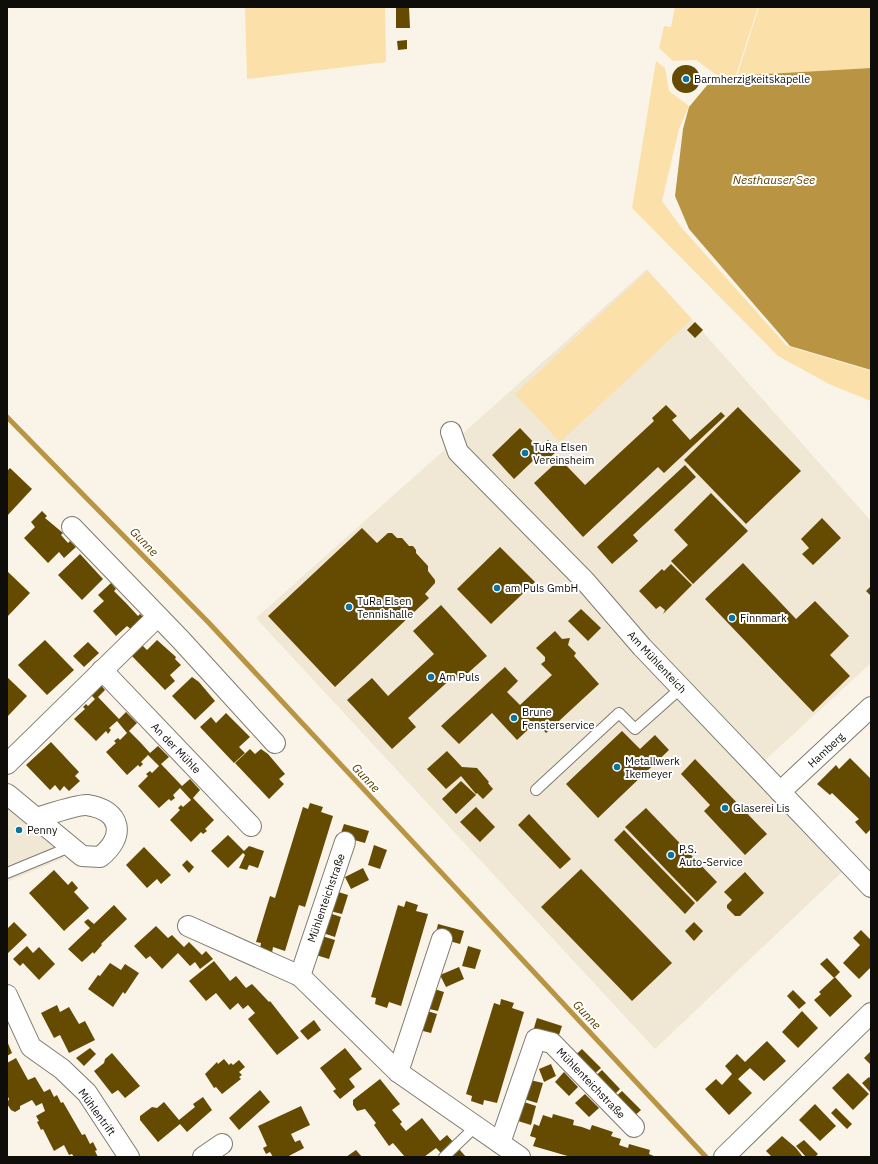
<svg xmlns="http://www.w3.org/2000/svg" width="878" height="1164" font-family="'IBM Plex Sans',sans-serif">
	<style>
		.built { fill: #f0e7d4 }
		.green { fill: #fbe0aa }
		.water { fill: #b99443 }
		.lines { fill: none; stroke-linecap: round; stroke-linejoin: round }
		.stream { stroke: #b99443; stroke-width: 5 }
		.building { fill: #654a01 }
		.service-casing { stroke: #807b70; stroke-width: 12 }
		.minor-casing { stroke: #807b70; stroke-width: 22 }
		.service { stroke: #fff; stroke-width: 10 }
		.minor { stroke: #fff; stroke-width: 20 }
		.poi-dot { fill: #08749f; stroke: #fff; stroke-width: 1.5 }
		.labels { text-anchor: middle; stroke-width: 4; stroke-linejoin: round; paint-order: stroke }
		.poi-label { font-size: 11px; fill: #0f0d0a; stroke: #fff; text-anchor: start }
		.street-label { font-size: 11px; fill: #0f0d0a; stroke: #fff }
		.water-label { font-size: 12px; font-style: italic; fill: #5c4200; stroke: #fff }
	</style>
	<rect width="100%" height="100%" fill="#faf4e8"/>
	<g class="built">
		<polygon points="647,269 871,521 871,663 750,774 842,872 655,1049 256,618"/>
		<polygon points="7,807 49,842 64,858 7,882"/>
	</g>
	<g class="green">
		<polygon points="245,7 385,7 386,62 247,79"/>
		<polygon points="675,7 758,7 736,75 718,76 696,60 673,61 659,48 664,26 671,27"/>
		<polygon points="759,7 871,7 871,68 737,76"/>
		<polygon points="656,61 665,68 669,91 689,106 679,129 662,201 681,227 787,346 871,371 871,401 831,385 778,356 632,208"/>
		<polygon points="647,271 692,319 560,442 515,394"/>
	</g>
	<polygon class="water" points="871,68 871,370 790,346 689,229 675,196 683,129 689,107 714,77"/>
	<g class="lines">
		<polyline class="stream" points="7,417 209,623 706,1157"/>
	</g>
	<g class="building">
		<polygon points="396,7 409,7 410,28 396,28"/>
		<polygon points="407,40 407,49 398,50 397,41"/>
		<circle cx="686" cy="79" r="14"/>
		<polygon points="695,322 703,330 695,338 687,330"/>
		<polygon points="666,405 677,416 672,420 690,440 721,412 725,416 664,473 658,467 583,537 534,483 560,459 585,485 654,421 652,418"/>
		<polygon points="738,407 801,471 746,524 684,460"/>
		<polygon points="520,428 539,448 548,440 558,450 543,464 536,458 514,479 492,455"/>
		<polygon points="685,465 696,477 633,535 638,541 612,564 597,547"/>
		<polygon points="10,468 32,489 7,516 7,471"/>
		<polygon points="711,493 748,531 693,584 671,561 688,545 674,530"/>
		<polygon points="42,511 47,516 45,518 63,533 61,535 68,543 70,541 76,547 64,558 59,552 48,563 24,538 35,527 31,522"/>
		<polygon points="822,518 841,538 813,565 802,554 809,548 801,539"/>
		<polygon points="362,528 377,543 388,533 392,533 397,538 402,538 409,546 413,546 416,550 416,553 428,566 428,571 435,580 435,583 425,594 429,598 335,687 268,616"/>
		<polygon points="500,547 535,582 491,624 457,589"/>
		<polygon points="80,554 103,579 82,600 58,575"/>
		<polygon points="743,563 796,619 815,601 849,636 830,655 850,676 813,712 705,599"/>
		<polygon points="671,564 692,585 663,614 665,610 660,606 656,609 639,591 662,569 664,571"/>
		<polygon points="7,571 30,593 7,617"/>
		<polygon points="111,583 116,589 114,591 126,603 138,616 140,614 145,619 133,631 127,626 116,636 93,611 104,601 98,595"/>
		<polygon points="871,586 871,596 866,591"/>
		<polygon points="441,605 487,656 459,681 454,676 408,718 416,727 392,749 347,700 372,678 388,696 434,654 413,631"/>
		<polygon points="581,609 601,628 588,641 568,621"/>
		<polygon points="555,631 562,639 570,638 568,645 576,653 574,656 599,684 546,733 536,722 517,740 492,713 459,744 441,726 505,667 518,681 507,692 520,705 552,675 541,664 545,661 545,657 536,648"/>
		<polygon points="45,640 74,670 47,695 18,665"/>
		<polygon points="157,640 176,657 175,659 181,665 170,675 175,681 165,690 131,655 142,645 147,650"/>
		<polygon points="88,642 99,653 84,667 73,656"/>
		<polygon points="7,677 27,696 7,717"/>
		<polygon points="192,677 199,682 215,701 195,720 172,696"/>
		<polygon points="100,684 105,690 98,697 119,719 126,712 137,723 129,731 140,742 150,753 158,746 169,757 161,764 182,786 190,779 200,790 193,798 214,820 205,829 207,831 203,834 201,832 191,842 170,820 180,810 178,808 181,805 183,807 191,800 180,788 173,795 175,798 171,801 169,799 159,808 138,786 148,776 146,774 150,771 152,773 159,766 148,755 141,762 143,764 140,767 138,765 127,775 106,752 116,743 114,741 118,738 120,740 127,733 117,721 109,728 111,730 108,734 106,731 96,741 74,719 85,709 83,707 86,704 88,706 95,699 90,694"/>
		<polygon points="226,713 250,737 239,747 245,753 234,763 200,727 211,717 216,723"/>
		<polygon points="622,731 640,749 655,735 669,750 598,818 566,784"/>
		<polygon points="51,742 79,772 75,776 80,781 69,791 64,786 60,791 55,785 50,790 26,765"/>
		<polygon points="250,749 255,754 261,749 268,754 285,774 279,779 284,784 269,799 235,763"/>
		<polygon points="447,751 462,767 477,768 489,782 479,792 488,783 493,789 483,799 477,793 476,794 461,776 446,789 427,769"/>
		<polygon points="850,758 871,779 871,829 866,834 855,822 859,819 832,793 830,795 817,784 836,765 839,769"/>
		<polygon points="695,759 767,834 745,855 704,811 710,805 681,774"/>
		<polygon points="461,781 476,795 456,814 442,799"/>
		<polygon points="310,803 323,807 321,812 333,816 305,907 299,905 285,951 273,947 272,953 260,949 261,943 256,942 270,896 275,898 303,807 308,809"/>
		<polygon points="476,807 495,827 480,842 460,822"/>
		<polygon points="646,808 717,882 697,902 625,827"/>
		<polygon points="529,814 571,859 560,869 518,825"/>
		<polygon points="344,824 369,831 365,843 340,836"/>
		<polygon points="624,830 695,903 685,914 614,840"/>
		<polygon points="228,835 244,851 249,846 264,851 258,868 249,865 247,870 239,868 245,855 243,853 228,868 211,851"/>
		<polygon points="374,845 387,850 380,869 368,865"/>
		<polygon points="144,847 171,875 161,884 157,879 147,888 126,865"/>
		<polygon points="187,860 194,867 189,873 182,865"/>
		<polygon points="363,868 369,880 351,889 345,877"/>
		<polygon points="581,869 672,963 632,1001 541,907"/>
		<polygon points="54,870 68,885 72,881 78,888 74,892 89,908 64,931 29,893"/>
		<polygon points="745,872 764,893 740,916 735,916 727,908 727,905 732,900 724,892"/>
		<polygon points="335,891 348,895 342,914 330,911"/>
		<polygon points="406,901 418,905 416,911 428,914 401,1006 389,1002 387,1008 375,1004 376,998 371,997 398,905 404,907"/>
		<polygon points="114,905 127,919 101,944 102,945 94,954 93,952 82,962 68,949 90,928 84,922 88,919 94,924"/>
		<polygon points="329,913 341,917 335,937 323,933"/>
		<polygon points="14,922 27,935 7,954 7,929"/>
		<polygon points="694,922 703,931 694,941 685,931"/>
		<polygon points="438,924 464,931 460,944 435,937"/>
		<polygon points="156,926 168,938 172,935 184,947 189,942 202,955 206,951 213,959 200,969 195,962 190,966 178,953 162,969 150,956 146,959 134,946"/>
		<polygon points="861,930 871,940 871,967 859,979 843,963 860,945 853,938"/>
		<polygon points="322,936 335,940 329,959 316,955"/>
		<polygon points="27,946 33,953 39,947 55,964 39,980 23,963 20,966 13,959"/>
		<polygon points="468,946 481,950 475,969 462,966"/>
		<polygon points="827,958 840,972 834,978 820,964"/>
		<polygon points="214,961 230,981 236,976 246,988 252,984 269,1002 270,1001 299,1038 277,1055 248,1019 255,1013 248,1005 243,1009 238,1003 230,1010 216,993 206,1001 189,981"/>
		<polygon points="110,963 121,970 125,964 139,973 125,994 123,992 113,1007 88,989 98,975 100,976"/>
		<polygon points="459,967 464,979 446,987 440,975"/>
		<polygon points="835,977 852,996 830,1017 814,1000 821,994 819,992"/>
		<polygon points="431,988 444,992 438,1011 425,1008"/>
		<polygon points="793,990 806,1003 799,1009 787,996"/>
		<polygon points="501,999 514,1003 512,1008 524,1012 497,1103 484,1100 483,1105 471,1101 472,1096 466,1094 494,1003 500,1005"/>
		<polygon points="57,1005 60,1012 69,1007 79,1024 85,1021 95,1040 69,1053 60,1035 54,1038 41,1013"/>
		<polygon points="424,1010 437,1014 431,1033 419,1030"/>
		<polygon points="802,1011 818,1028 798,1048 782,1032"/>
		<polygon points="537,1018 562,1026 558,1038 533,1031"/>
		<polygon points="314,1020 321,1030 308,1040 300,1031"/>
		<polygon points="7,1041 12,1053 7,1056"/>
		<polygon points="767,1041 786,1061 764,1081 750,1068 738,1079 752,1093 729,1115 705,1089 716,1079 722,1085 732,1074 725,1066 737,1054 745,1062"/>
		<polygon points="90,1048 96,1054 84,1066 76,1058"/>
		<polygon points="345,1048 362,1069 349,1079 355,1087 340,1099 333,1091 336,1089 320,1068"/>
		<polygon points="582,1049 601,1068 591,1077 572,1058"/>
		<polygon points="871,1051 871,1065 864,1058"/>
		<polygon points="112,1053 140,1086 125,1098 118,1090 112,1094 94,1071 104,1063 105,1059"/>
		<polygon points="16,1058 28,1080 35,1077 44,1092 50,1089 54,1097 57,1095 61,1103 63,1102 82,1135 85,1134 90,1144 93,1142 97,1150 95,1151 98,1157 74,1157 72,1154 69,1155 64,1145 54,1151 43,1129 41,1130 37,1122 39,1121 36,1116 45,1111 42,1103 36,1106 32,1100 20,1106 20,1109 15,1112 11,1110 7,1104 9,1099 7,1095 7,1063"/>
		<polygon points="224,1059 229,1065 231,1063 233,1065 239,1060 245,1067 239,1072 242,1075 239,1077 241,1079 222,1094 216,1087 214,1088 205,1074 217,1062 218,1064"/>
		<polygon points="551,1064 556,1076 544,1082 539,1069"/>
		<polygon points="602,1070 620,1089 611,1098 592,1079"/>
		<polygon points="564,1072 578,1087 569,1096 555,1082"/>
		<polygon points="848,1073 869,1094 853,1110 832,1088"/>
		<polygon points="869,1077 871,1079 871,1093 862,1083"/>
		<polygon points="380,1079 400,1104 392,1110 402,1122 400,1124 406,1131 422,1118 440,1141 447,1135 454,1143 442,1154 436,1148 424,1157 405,1157 393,1143 389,1146 374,1125 376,1123 365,1109 357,1111 353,1105 353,1100"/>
		<polygon points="530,1080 543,1083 537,1103 524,1099"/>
		<polygon points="260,1090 270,1102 239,1130 229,1118"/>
		<polygon points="622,1091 641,1110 631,1119 612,1100"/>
		<polygon points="585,1094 599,1108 589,1117 575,1103"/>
		<polygon points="203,1097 212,1110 187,1132 180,1124 158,1142 140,1120 140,1116 152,1107 157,1108 164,1102 179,1120 195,1107 193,1104"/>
		<polygon points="524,1102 536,1106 531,1125 518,1121"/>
		<polygon points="815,1104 836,1126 820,1141 799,1120"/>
		<polygon points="301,1106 310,1125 291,1134 295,1142 300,1140 304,1148 287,1157 273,1157 270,1152 266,1154 263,1148 267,1146 258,1126"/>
		<polygon points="836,1108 852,1124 847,1129 831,1113"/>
		<polygon points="553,1114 574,1120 573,1125 582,1127 590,1130 592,1125 613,1132 611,1136 621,1139 619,1145 628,1148 629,1144 650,1150 649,1154 656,1157 571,1157 533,1146 536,1138 530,1136 534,1124 539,1126 543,1115 552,1118"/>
		<polygon points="782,1136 796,1148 803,1157 772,1157 766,1151"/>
		<polygon points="804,1140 818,1154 815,1157 806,1157 796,1146"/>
		<polygon points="459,1149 466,1157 451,1157"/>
		<polygon points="356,1150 362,1157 346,1157"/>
	</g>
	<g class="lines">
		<g class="service-casing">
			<g id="service">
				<polyline points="536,790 619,713 635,729 681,688"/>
				<polyline points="7,873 70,847"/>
				<polyline points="444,1157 475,1127"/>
			</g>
		</g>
		<g class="minor-casing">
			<g id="minor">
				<polyline points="451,432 458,452 585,581 642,647 871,887"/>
				<polyline points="72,527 181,640 275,743"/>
				<polyline points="102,670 251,826"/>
				<polyline points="7,764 157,617"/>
				<polyline points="780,792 871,707"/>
				<path d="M7 794 82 856 100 857C126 837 122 810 87 805 78 804 47 815 36 818"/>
				<polyline points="188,926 300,976 398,1072 520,1157"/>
				<polyline points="300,976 345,842"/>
				<polyline points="7,995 31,1047 62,1069 87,1093 129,1157"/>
				<polyline points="398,1072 442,939"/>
				<polyline points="500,1143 536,1039 552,1043 634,1127"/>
				<polyline points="203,1157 222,1144"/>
				<polyline points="724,1157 871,1013"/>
			</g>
		</g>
		<use href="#service" class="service"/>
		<use href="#minor" class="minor"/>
	</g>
	<g class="poi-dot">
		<circle cx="686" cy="79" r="4"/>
		<circle cx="525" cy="453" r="4"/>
		<circle cx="497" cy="588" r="4"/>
		<circle cx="349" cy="607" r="4"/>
		<circle cx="732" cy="618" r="4"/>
		<circle cx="431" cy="677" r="4"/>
		<circle cx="514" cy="718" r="4"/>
		<circle cx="617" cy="767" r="4"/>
		<circle cx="725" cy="808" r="4"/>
		<circle cx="19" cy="830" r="4"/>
		<circle cx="671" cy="855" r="4"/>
	</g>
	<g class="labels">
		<g class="poi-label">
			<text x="694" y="83">Barmherzigkeitskapelle</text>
			<text x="533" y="451">TuRa Elsen<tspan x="533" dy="13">Vereinsheim</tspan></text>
			<text x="505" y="592">am Puls GmbH</text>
			<text x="357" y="605">TuRa Elsen<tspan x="357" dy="13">Tennishalle</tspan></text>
			<text x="740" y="622">Finnmark</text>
			<text x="439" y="681">Am Puls</text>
			<text x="522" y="716">Brune<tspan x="522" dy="13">Fensterservice</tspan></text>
			<text x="625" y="765">Metallwerk<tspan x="625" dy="13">Ikemeyer</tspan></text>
			<text x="733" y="812">Glaserei Lis</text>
			<text x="27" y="834">Penny</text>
			<text x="679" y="853">P.S.<tspan x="679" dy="13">Auto-Service</tspan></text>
		</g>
		<g class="street-label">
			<text transform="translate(657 662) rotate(47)" y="4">Am Mühlenteich</text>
			<text transform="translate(176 748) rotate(46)" y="4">An der Mühle</text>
			<text transform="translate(826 750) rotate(-43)" y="4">Hamberg</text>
			<text transform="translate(326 898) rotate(-71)" y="4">Mühlenteichstraße</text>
			<text transform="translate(591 1083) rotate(46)" y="4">Mühlenteichstraße</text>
			<text transform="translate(97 1112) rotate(54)" y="4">Mühlentrift</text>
		</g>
		<g class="water-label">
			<text x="774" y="184">Nesthauser See</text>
			<text transform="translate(144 542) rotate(46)" y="4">Gunne</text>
			<text transform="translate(366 778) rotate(47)" y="4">Gunne</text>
			<text transform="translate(587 1015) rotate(47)" y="4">Gunne</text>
		</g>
	</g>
	<rect width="878" height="1164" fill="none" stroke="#0f0d0a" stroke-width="16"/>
</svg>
